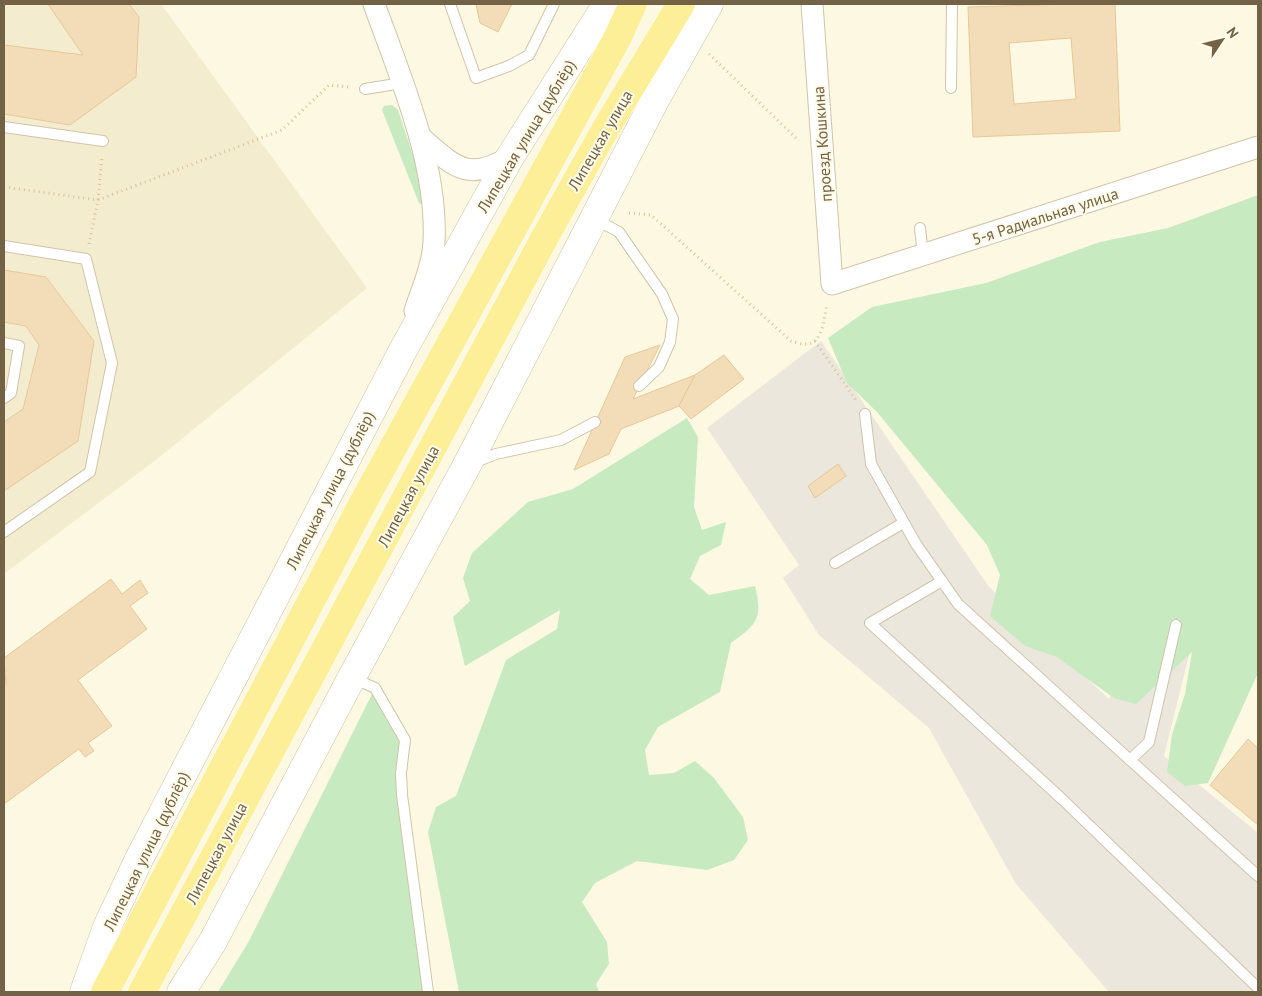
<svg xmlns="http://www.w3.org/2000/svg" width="1262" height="996" font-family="'PT Sans',sans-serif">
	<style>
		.residential { fill: #f4eccf }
		.industrial { fill: #ebe7dd }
		.green { fill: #c7eac0 }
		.building { fill: #f3ddb8; stroke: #e6c898; fill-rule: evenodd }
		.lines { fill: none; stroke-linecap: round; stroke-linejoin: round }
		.lane-casing { stroke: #d0c4ab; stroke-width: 12 }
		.street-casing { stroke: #d0c4ab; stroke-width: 23 }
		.secondary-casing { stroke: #d1c3a5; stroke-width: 29 }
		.primary-casing { stroke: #fff; stroke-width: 29 }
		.path { stroke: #d7c19b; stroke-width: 3; stroke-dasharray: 1 4; stroke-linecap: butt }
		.lane { stroke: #fff; stroke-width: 10 }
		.street { stroke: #fff; stroke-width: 21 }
		.secondary { stroke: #fff; stroke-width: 28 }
		.primary { stroke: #fdef97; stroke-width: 28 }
		.labels { text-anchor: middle; stroke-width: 4; stroke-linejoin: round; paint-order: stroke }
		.street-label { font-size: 16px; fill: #746247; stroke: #fffbe8 }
	</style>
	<rect width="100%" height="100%" fill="#fdf8e1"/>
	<polygon class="residential" points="4,4 161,4 367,288 157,459 4,574"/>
	<polygon class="industrial" points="821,341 989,587 1109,699 1164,548 1209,574 1164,756 1258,833 1258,992 1109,992 1016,884 929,728 819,635 783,578 799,565 707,428"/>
	<g class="green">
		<polygon points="392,105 398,110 419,174 423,205 419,203 382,110 384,106"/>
		<polygon points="1258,195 1258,673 1208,783 1185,786 1167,772 1172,734 1185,694 1192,652 1136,704 1114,698 1057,657 1025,646 990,616 1000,575 987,545 877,412 847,383 828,338 872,307 986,283 1100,242 1168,228"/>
		<path d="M687 418 698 437 694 507 702 530 726 522 721 545 700 556 690 579 709 595 755 586C763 619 757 624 731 643L720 692 658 727 645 750 649 775 674 773 695 761 714 778 743 817 748 840 734 860 707 870 637 861 595 883 582 902 607 942 609 964 596 984 599 992H459L428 832 436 807 456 796 506 660 557 629 560 610 465 666 453 617 470 601 463 578 472 553 528 502 573 489Z"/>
		<polygon points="375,688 405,740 401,773 428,992 218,992 249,941"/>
	</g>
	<g class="building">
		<polygon points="48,4 129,4 139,17 136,77 70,125 4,114 4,45 83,55"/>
		<polygon points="476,4 512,4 498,32 480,23"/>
		<path d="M1070 4H1115L1120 131 973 137 968 7ZM1071 38 1076 99 1014 104 1009 43Z"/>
		<polygon points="4,270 46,277 94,341 78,441 4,491 4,422 23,409 39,345 26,326 4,322"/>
		<polygon points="660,345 633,399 695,375 679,406 621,429 609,454 574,470 625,357"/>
		<polygon points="724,355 744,379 691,419 679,406 695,375"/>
		<polygon points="838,464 846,476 815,498 808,486"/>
		<polygon points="111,579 122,594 140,580 148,593 130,606 147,629 78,680 112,726 88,743 94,751 85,757 79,749 4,804 4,685 6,684 4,658"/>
		<polygon points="1248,739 1258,748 1258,825 1210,785"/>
	</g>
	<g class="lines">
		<g class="lane-casing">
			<g id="lane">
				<polyline points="450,4 476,78 509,66 529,55 554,4"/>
				<polyline points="951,88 952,4"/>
				<polyline points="365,89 402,83"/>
				<polyline points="4,127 103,141"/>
				<polyline points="595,219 619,232 662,294 673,319 670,342 659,367 639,386"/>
				<polyline points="920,228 923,255"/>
				<polyline points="4,246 86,259 112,363 90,472 4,532"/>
				<polyline points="4,343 19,346 11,393 4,398"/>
				<polyline points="865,414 871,464 916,544 958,604 1258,876"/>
				<polyline points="473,463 496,454 561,440 595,422"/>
				<polyline points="835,563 903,523"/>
				<polyline points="942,581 870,623 1063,800 1258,988"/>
				<polyline points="353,678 375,688 405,740 401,773 402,795 428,992"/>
				<polyline points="1130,760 1149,742 1176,625"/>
			</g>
		</g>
		<g class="street-casing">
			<g id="street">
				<path d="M374 4C400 76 438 164 434 242 433 265 422 289 415 311"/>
				<polyline points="812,4 832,284 1258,147"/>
				<path d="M420 137C454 166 467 183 510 157"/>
			</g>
		</g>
		<g class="secondary-casing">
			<g id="secondary">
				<polyline points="84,992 107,927 139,859 402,352 510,157 607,4"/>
				<polyline points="181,992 212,943 352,677 467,465 654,102 709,4"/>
			</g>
		</g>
		<g class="primary-casing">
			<g id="primary">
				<polyline points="105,992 365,499 618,37 633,4"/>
				<polyline points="142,992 546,235 606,128 681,4"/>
			</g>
		</g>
		<g class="path">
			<polyline points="709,54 799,141"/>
			<polyline points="4,187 98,200 282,130 329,85 349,87"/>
			<path d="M629 213 651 215 791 341C795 342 802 345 806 344 823 344 824 317 827 305"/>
			<polyline points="89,244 98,200 102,157"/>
			<polyline points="815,341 856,400"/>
		</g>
		<use href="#lane" class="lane"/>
		<use href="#street" class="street"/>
		<use href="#secondary" class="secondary"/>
		<use href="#primary" class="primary"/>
	</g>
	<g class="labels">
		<g class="street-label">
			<text transform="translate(526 136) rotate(-59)" y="6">Липецкая улица (дублёр)</text>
			<text transform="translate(600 140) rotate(-60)" y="6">Липецкая улица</text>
			<text transform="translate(822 144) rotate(-94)" y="6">проезд Кошкина</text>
			<text transform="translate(1045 216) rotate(-18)" y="6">5-я Радиальная улица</text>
			<text transform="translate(330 490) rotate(-63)" y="6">Липецкая улица (дублёр)</text>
			<text transform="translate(408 496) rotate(-62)" y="6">Липецкая улица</text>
			<text transform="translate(146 851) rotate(-64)" y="6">Липецкая улица (дублёр)</text>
			<text transform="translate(216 853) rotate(-62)" y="6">Липецкая улица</text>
		</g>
	</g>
	<rect width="1262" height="996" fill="none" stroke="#746247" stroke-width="10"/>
	<g transform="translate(1222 40) rotate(55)" stroke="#fffbe8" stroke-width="4" paint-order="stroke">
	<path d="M0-4L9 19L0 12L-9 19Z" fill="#746247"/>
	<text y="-8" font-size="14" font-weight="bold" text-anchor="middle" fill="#746247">N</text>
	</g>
</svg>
